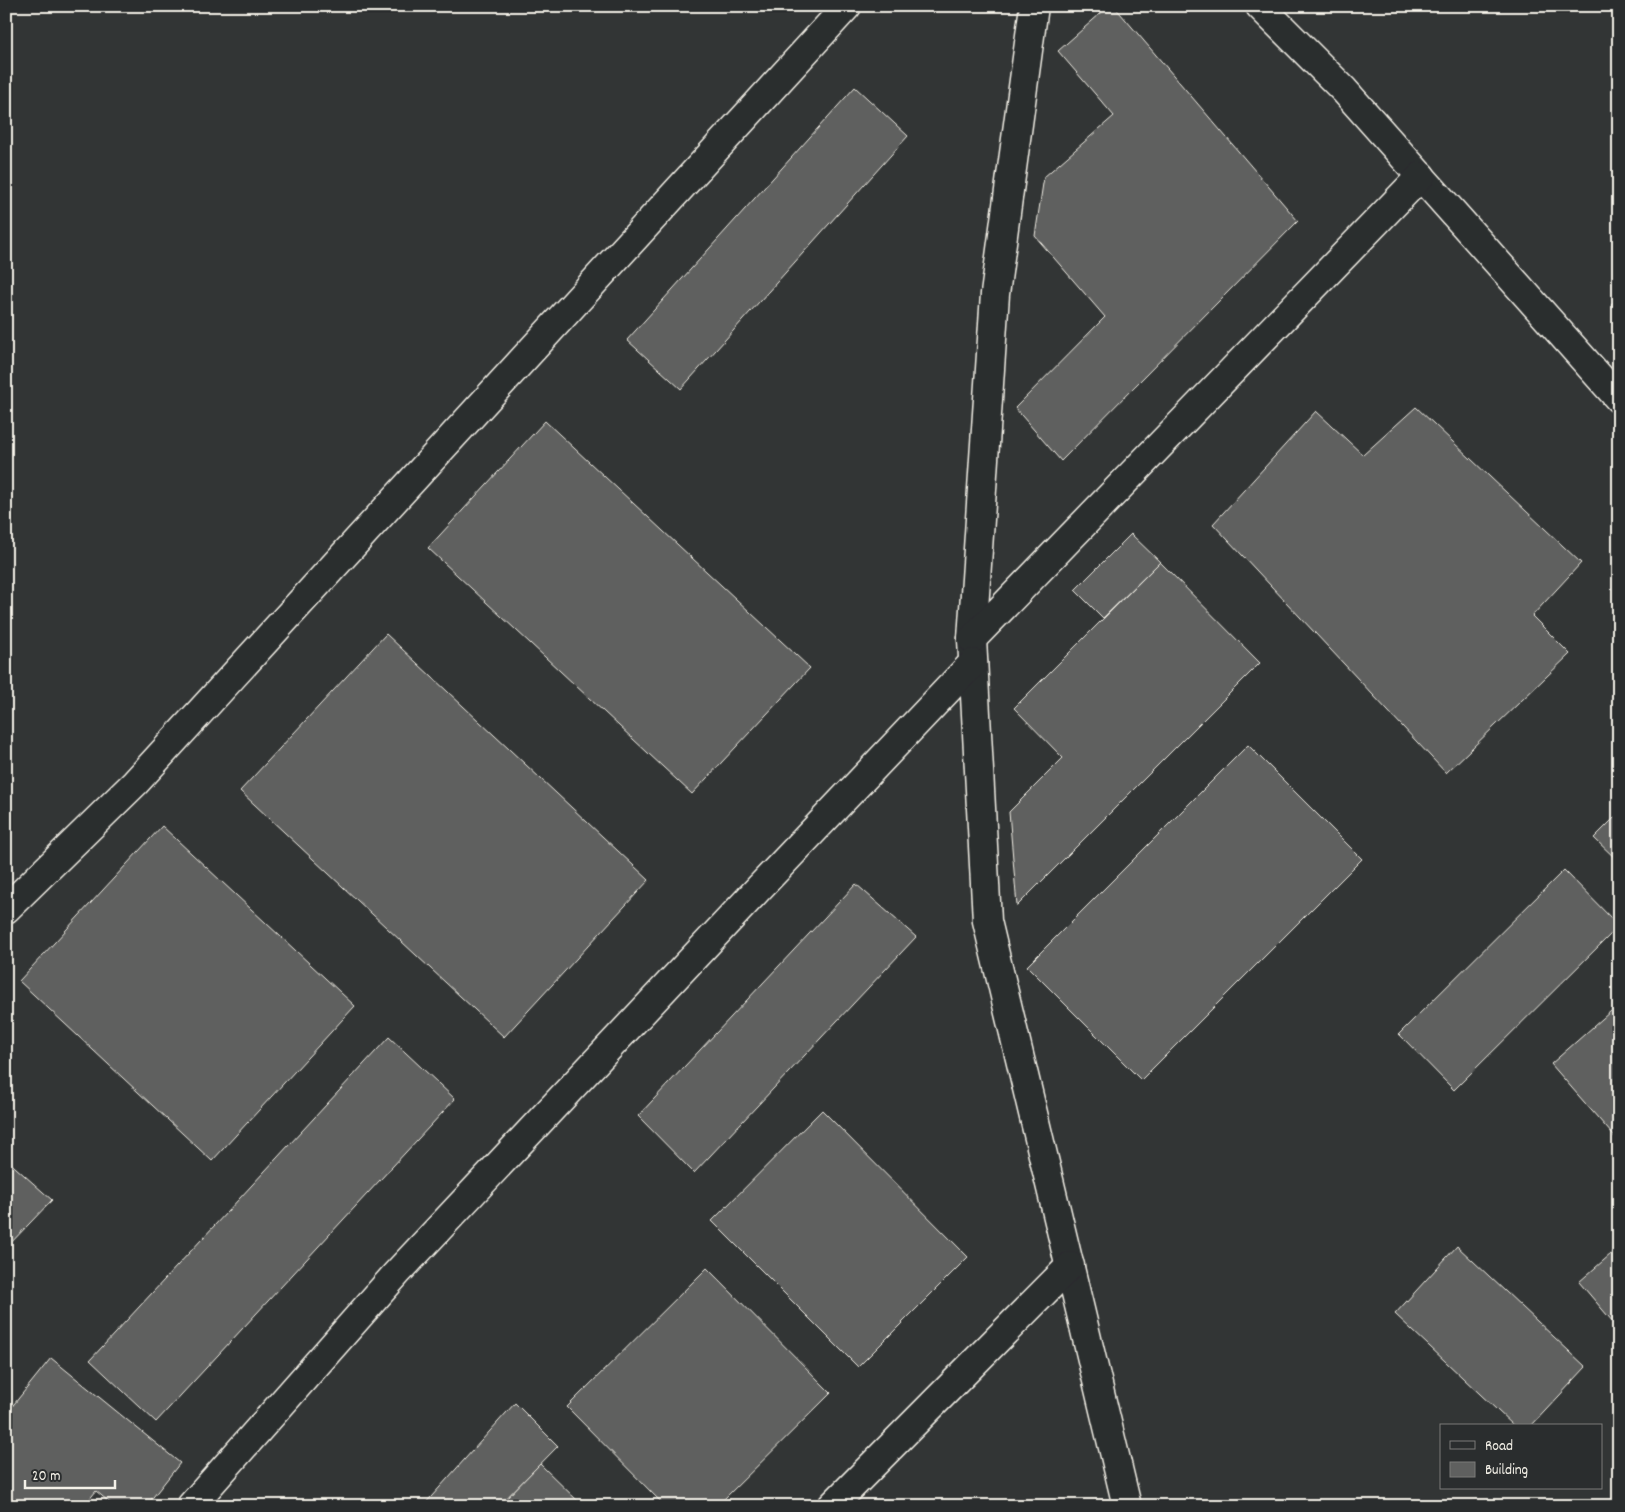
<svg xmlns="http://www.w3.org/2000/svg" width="1625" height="1512" font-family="Dekko,sans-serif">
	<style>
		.building { fill: #5f605f; stroke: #f4f1e8 }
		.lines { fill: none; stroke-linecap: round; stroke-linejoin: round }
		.street-casing { stroke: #f4f1e8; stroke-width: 31 }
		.street { stroke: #2a2d2e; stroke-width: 28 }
	</style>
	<rect width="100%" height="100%" fill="#323535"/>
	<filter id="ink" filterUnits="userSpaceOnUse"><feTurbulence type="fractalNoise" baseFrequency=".02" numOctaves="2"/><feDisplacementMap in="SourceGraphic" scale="10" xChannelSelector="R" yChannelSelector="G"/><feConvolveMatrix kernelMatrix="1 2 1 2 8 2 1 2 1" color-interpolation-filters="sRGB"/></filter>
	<g filter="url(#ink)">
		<g class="building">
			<polygon points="1109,6 1114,6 1298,221 1061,461 1015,408 1105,317 1035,236 1044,177 1114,116 1058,51"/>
			<polygon points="855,87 908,136 681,389 627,340"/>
			<polygon points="1619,298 1619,312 1611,304"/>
			<polygon points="1416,407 1581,563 1532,616 1570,654 1446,773 1213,524 1316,411 1363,455"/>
			<polygon points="545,421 810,668 692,794 428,548"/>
			<polygon points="1131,534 1160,562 1103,618 1075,590"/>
			<polygon points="1160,562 1260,663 1017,906 1009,812 1063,758 1014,708"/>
			<polygon points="386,634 649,880 504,1037 240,791"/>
			<polygon points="1248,745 1362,859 1141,1080 1027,966"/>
			<polygon points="1619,813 1619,862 1594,838"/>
			<polygon points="162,826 355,1006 212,1161 19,981"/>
			<polygon points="1564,870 1619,926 1454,1090 1399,1034"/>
			<polygon points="856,884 916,937 694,1173 638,1116"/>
			<polygon points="1619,1004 1619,1142 1551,1064"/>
			<polygon points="389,1037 455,1099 156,1422 90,1360"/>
			<polygon points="822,1110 968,1257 858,1367 712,1221"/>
			<polygon points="6,1159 52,1200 6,1248"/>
			<polygon points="1457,1246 1586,1367 1531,1426 1514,1426 1395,1314"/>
			<polygon points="1619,1247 1619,1329 1579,1282"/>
			<polygon points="707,1268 831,1393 717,1506 665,1506 567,1407"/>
			<polygon points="51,1358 180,1463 146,1506 114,1506 96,1491 84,1506 6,1506 6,1414"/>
			<polygon points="515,1403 558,1446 499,1506 423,1506"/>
			<polygon points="540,1464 583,1506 499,1506"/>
		</g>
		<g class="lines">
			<g class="street-casing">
				<g id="street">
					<polyline points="1034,6 995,294 972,639 987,921 1127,1506"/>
					<polyline points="1260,6 1344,90 1619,399"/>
					<polyline points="972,639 1421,176"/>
					<polyline points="6,909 135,783 847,6"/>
					<polyline points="191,1506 397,1273 760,887 973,663"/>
					<polyline points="832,1506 1070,1266"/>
				</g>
			</g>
			<use href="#street" class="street"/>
		</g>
	</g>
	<rect width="1625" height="1512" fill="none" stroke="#2a2d2e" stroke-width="25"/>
	<rect x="12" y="12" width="1600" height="1487" fill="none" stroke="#f4f1e8" stroke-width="2" filter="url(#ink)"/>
	<rect x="1440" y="1424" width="162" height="65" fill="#2a2d2e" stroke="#7b7b78"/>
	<rect x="1450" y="1441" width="25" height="8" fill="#2a2d2e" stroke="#7b7b78"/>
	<text x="1485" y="1450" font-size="15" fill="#f4f1e8">Road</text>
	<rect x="1450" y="1462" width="25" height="15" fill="#5f605f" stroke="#7b7b78"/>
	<text x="1485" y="1474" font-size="15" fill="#f4f1e8">Building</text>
	<path d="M25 1480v8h90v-8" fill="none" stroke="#f4f1e8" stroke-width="2.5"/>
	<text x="32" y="1480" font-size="15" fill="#f4f1e8" stroke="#2a2d2e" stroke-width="4" paint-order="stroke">20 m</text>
</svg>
